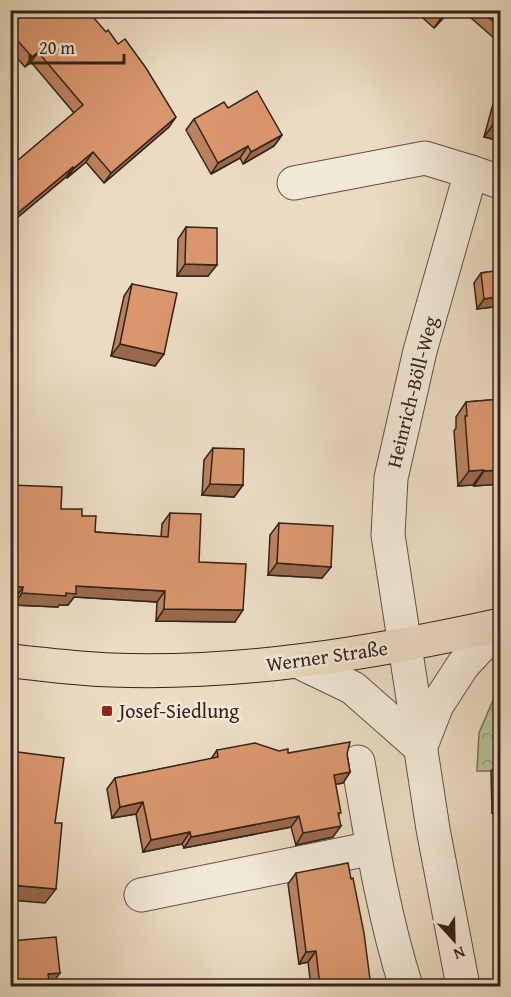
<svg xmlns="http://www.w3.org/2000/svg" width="511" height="997" font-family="'Gentium Book Plus',serif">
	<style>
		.forest { fill: url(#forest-crowns); stroke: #757256; stroke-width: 1.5 }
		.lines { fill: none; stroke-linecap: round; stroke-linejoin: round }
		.minor-casing { stroke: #625144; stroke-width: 35 }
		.major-casing { stroke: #34231a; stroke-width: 35 }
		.minor { stroke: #f1e8d7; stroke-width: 33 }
		.major { stroke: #eadbc1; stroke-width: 33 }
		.wall { fill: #bb815e; stroke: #34231a; stroke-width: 1.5 }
		.shaded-wall { fill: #99694c; stroke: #34231a; stroke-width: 1.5 }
		.building { fill: #da966d; stroke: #34231a; stroke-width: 1.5 }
		.poi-dot { fill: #8f2418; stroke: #f1e8d7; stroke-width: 2 }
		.labels { text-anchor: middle; stroke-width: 5; stroke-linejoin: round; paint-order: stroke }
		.street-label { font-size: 20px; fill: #34231a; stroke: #f1e8d7 }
		.poi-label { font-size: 20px; fill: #34231a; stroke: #f1e8d7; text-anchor: start }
	</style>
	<defs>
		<pattern id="forest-crowns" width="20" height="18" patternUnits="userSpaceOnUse" patternTransform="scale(1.5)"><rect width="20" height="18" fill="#b6c093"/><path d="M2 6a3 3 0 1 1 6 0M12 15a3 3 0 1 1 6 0" fill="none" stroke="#959c77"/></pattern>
	</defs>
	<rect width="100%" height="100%" fill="#eadbc1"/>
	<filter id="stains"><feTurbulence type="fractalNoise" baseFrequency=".00333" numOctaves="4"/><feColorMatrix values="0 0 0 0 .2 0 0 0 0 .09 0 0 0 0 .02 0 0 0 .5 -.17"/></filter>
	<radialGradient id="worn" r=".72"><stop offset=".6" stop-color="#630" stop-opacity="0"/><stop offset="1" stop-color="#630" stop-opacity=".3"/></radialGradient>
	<polygon class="forest" points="500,689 500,771 477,771 479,733 497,691"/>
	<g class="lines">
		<g class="minor-casing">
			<g id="minor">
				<polyline points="294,183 425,158 471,172"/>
				<polyline points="299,662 353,688 420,747"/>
				<polyline points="421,746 437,705 463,665 500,625"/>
				<path d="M358 762C371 837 383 914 406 986"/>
				<polyline points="141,895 373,848"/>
				<polyline points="463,986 433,829 388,535 391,478 420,351 471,172 500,182"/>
			</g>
		</g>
		<g class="major-casing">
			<path id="major" d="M10 661C44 664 77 669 111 670 243 675 372 653 500 625"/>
		</g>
		<use href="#minor" class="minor"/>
		<use href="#major" class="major"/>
	</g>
	<g class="wall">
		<polygon points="10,10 54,15 169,127 104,183 86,162 67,178 66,177 12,222 10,220 10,167 74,113 31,62 25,67 10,50"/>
		<polygon points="414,10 451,10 434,28"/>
		<polygon points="462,10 501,10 501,31 495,39"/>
		<polygon points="501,83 501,141 484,137 498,86"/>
		<polygon points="228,108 282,135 274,146 243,164 240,158 211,174 186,130 194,119"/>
		<polygon points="186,227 208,276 177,276 178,239"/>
		<polygon points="501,246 501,306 477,309 474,283 481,273 496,271 494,256"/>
		<polygon points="132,284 164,354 155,366 111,356 124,296"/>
		<polygon points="501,399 501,484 474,486 473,485 458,486 454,431 456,428 456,417 466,402"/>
		<polygon points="213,448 243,485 234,497 202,495 204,460"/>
		<polygon points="61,509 82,516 95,532 161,537 162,524 170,513 235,622 156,621 157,602 74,597 68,605 59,605 58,607 14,605 15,599"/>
		<polygon points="279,523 331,567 322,578 268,575 270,535"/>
		<polygon points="217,750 288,753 347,754 350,772 343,783 335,784 339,815 333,837 296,845 291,827 184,848 182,844 143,852 136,814 112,818 107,789 115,778 211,759"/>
		<polygon points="496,765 501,765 501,813 492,813 491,771"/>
		<polygon points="296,873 371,987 311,987 308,962 299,964 288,884"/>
	</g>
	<g class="shaded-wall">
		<polygon points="448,10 451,10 434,28 441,18"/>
		<polygon points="38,52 31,62 25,67 32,57"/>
		<polygon points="176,117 169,127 104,183 111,173"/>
		<polygon points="492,126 501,128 501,141 484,137"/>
		<polygon points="282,135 274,146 243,164 251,152"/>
		<polygon points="248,146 240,158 211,174 218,163"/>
		<polygon points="93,152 86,162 67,178 74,168"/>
		<polygon points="73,167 66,177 12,222 19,212"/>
		<polygon points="185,264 217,265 208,276 177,276"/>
		<polygon points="501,296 501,306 477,309 484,299"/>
		<polygon points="120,344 164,354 155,366 111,356"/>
		<polygon points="484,470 473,485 458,486 469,471"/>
		<polygon points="501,470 501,484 474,486 484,471"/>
		<polygon points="210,484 243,485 234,497 202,495"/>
		<polygon points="277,563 331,567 322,578 268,575"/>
		<polygon points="76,586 165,591 157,602 74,597 68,605 59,605 58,607 14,605 22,593 66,593"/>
		<polygon points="10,587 23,587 15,599 10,598"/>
		<polygon points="164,609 243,610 235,622 156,621"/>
		<polygon points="350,772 343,783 326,786 334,775"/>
		<polygon points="143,802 136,814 112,818 120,807"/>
		<polygon points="496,807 501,807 501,813 492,813"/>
		<polygon points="299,816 291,827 184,848 191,837"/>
		<polygon points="341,826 333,837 296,845 303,833"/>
		<polygon points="190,832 182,844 143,852 151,840"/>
		<polygon points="10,885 56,889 45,903 10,900"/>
		<polygon points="316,951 308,962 299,964 306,952"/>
		<polygon points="60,973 51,985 40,986 48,974"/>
	</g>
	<g class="building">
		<polygon points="10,10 50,10 54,15 59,10 87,10 106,32 108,30 118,44 125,39 146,68 176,117 111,173 93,152 74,168 73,167 19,212 10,202 10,167 83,105 38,52 32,57 10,32"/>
		<polygon points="433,10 448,10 441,18"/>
		<polygon points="480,10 501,10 501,28"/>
		<polygon points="257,91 282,135 251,152 248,146 218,163 194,119 224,102 228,108"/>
		<polygon points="501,95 501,128 492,126"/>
		<polygon points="186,227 217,228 217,265 185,264"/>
		<polygon points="501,270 501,296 484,299 481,273"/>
		<polygon points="132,284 177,293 164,354 120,344"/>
		<polygon points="501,399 501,470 484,471 484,470 469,471 465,416 467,416 466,402"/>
		<polygon points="213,448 244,449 243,485 210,484"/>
		<polygon points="10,485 62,487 61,509 82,509 82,516 96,516 95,532 168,537 170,513 201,514 199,562 246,564 243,610 164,609 165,591 76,586 76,594 66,593 66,596 22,593 23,587 10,587"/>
		<polygon points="279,523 333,526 331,567 277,563"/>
		<polygon points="350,742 347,754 350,772 334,775 341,813 338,813 341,826 303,833 299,816 191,837 190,832 151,840 143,802 120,807 115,778 218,757 217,750 255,743 279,751 288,749 288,753"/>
		<polygon points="10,751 64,758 55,823 62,823 56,889 10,885"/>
		<rect x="496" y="765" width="5" height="42"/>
		<polygon points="348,863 351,879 353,878 364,933 371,987 320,987 316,951 306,952 296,873"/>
		<polygon points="56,937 60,973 48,974 50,987 10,987 10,941"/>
	</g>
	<rect class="poi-dot" x="101" y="705" width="12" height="12" rx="3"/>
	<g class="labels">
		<g class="street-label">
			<text transform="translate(412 392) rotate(-76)" y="7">Heinrich-Böll-Weg</text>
			<text transform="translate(327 656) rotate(-8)" y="7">Werner Straße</text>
		</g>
		<g class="poi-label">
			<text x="119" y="718">Josef-Siedlung</text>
		</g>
	</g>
	<rect width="511" height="997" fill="none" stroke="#eadbc1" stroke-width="36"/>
	<rect x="12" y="12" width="487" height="973" fill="none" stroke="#34231a" stroke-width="3"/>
	<rect x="18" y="18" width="475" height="961" fill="none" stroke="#34231a" stroke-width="1.5"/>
	<g transform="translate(454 940) rotate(158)" stroke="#f1e8d7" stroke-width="4.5" paint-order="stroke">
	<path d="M0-4.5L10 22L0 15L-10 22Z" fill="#34231a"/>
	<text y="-9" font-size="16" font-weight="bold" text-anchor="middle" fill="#34231a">N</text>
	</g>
	<path d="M30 54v9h94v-9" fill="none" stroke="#34231a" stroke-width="3"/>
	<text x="39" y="54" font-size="18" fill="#34231a" stroke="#f1e8d7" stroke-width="4.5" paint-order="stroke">20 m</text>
	<rect width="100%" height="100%" filter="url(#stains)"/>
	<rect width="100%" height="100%" fill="url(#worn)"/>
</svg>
